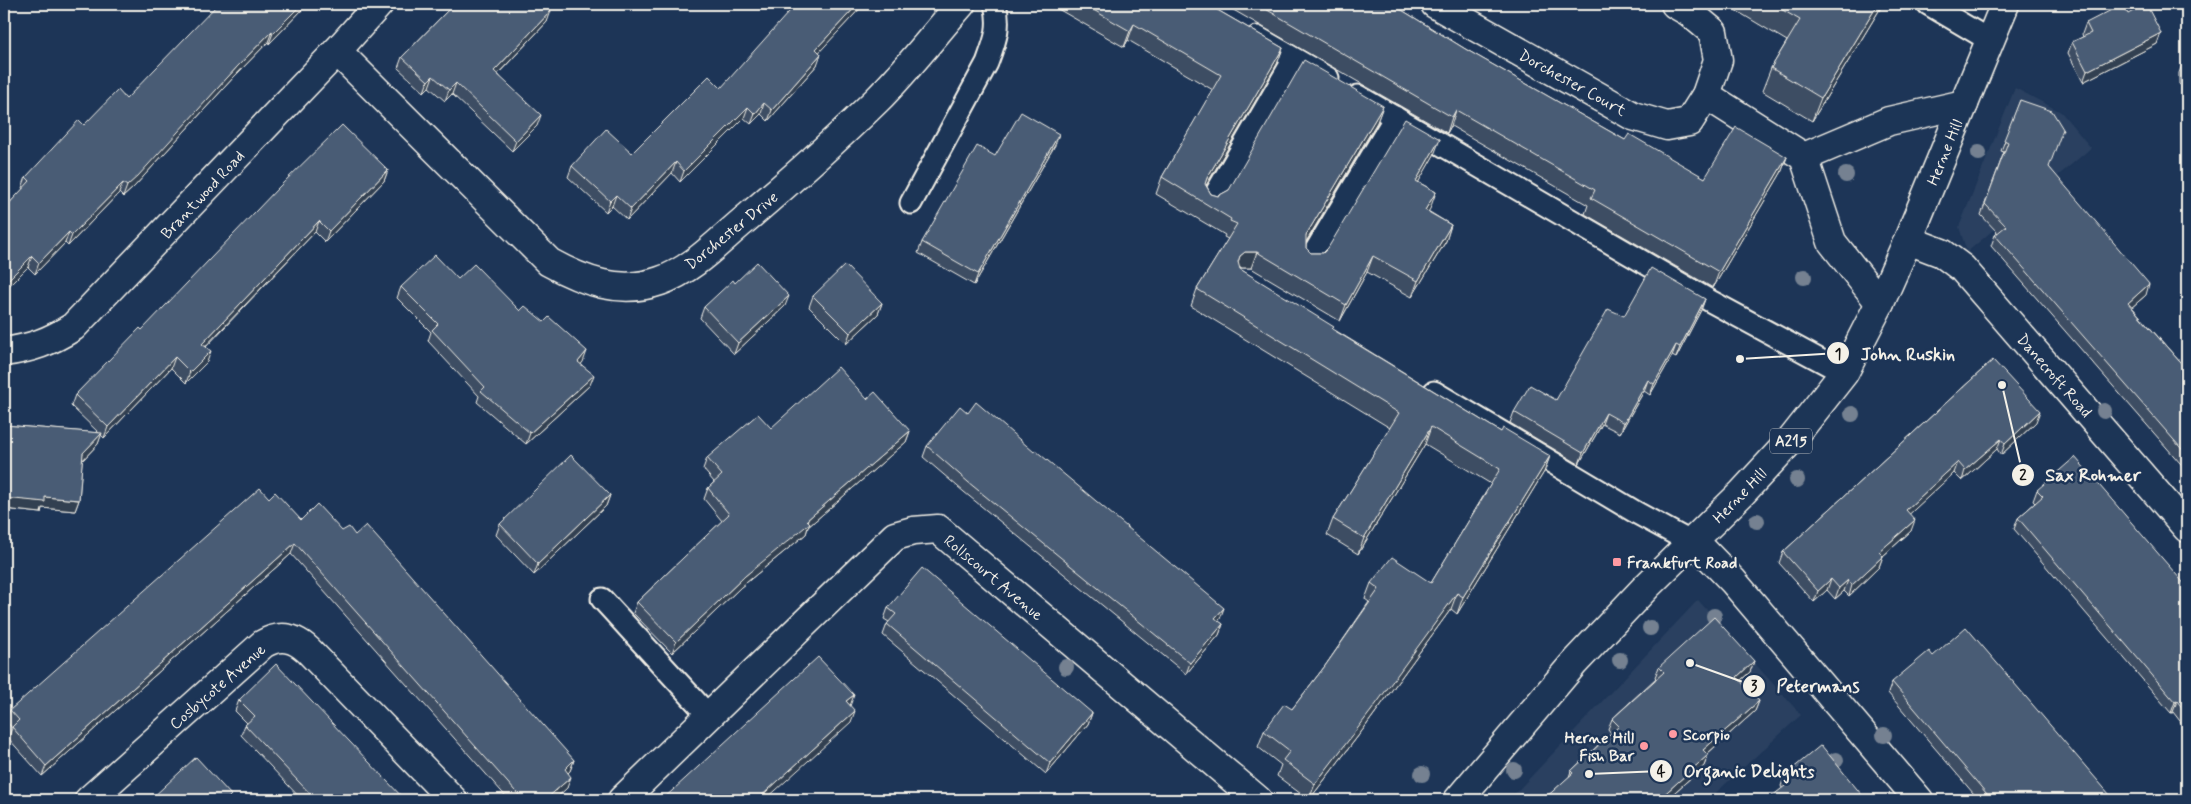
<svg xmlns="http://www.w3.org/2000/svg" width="2191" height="804" font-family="Mynerve,sans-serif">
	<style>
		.built { fill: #2a4060 }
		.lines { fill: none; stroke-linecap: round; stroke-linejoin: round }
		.lane-casing { stroke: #f4f1e8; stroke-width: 25 }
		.street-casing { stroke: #f4f1e8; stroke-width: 31 }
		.primary-casing { stroke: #f4f1e8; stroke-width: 31 }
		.lane { stroke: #1d3557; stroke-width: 21 }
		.street { stroke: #1d3557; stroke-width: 28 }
		.primary { stroke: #1d3557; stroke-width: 28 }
		.tree { fill: #748191 }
		.wall { fill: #3e4e64; stroke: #f4f1e8 }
		.shaded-wall { fill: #324051; stroke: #f4f1e8 }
		.building { fill: #485b74; stroke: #f4f1e8 }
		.poi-dot { fill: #ff9aa2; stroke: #1d3557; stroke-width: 2 }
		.labels { text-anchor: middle; stroke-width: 5; stroke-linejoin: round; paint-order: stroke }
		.shield { fill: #1d3557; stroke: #b4b9bc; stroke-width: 1 }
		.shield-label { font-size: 15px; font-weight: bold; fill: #f4f1e8 }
		.street-label { font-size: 16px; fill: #f4f1e8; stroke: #1d3557 }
		.poi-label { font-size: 16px; font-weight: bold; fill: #f4f1e8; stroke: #1d3557; text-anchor: start }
		.leader { fill: none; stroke: #f4f1e8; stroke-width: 2 }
		.callout-dot { fill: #f4f1e8; stroke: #1d3557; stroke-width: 2 }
		.mark-label { font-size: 15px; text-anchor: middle; font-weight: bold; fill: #111 }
		.callout-label { font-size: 18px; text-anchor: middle; font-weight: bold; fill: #f4f1e8; stroke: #1d3557; stroke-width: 5; stroke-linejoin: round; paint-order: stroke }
	</style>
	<rect width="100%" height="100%" fill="#1d3557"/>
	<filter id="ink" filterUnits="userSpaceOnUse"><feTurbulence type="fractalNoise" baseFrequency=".02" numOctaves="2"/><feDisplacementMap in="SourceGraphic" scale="10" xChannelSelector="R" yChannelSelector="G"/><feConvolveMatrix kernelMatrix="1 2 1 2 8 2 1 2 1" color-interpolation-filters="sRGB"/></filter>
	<g filter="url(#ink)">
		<g class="built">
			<polygon points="2015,88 2061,112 2091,148 1967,252 1959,227"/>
			<polygon points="1698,600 1801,715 1708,800 1509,800"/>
		</g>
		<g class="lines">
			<g class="lane-casing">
				<g id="lane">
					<polyline points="1928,4 1989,40"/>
					<polyline points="1257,37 1328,78"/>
					<polyline points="1358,96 1712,302 1844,373"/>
					<polyline points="1212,200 1294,59"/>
					<path d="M911 203 987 63C995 41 1001 27 995 4"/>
					<polyline points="1311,258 1395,117"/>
					<polyline points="1434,392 1637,513 1692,543"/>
					<polyline points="602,599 709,716"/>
				</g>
			</g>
			<g class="street-casing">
				<g id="street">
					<polyline points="1435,4 1633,116 1667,126 1689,122 1706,95 1718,60 1713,32 1689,12 1675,4"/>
					<path d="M337 51 549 262C583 281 620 295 660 281 692 270 717 243 742 222 788 183 833 143 877 100 907 70 933 36 961 4"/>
					<polyline points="1706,95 1804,157 1832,242 1880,303"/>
					<polyline points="1804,157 1889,121 1964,104"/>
					<polyline points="1908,240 1942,253 1962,268 2187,528"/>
					<path d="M4 352C32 348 49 342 73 327L337 51 379 4"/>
					<polyline points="1692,543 1703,550 1733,581 1919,800"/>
					<path d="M89 800 263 644C280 634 294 637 308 650L453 800"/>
					<polyline points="622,800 895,536 913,531 938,529 1258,800"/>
				</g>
			</g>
			<g class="primary-casing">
				<polyline id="primary" points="1458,800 1575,662 1647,586 1742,493 1792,439 1844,373 1880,303 1908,240 2005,4"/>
			</g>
			<use href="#lane" class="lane"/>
			<use href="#street" class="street"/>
			<use href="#primary" class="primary"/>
		</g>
		<g class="tree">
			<circle cx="1979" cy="153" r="8"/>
			<circle cx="1846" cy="175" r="8"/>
			<circle cx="1804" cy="277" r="8"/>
			<circle cx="2104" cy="411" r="8"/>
			<circle cx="1852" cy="414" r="8"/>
			<circle cx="1797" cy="480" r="8"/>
			<circle cx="1757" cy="521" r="8"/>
			<circle cx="1714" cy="616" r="8"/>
			<circle cx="1650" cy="628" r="8"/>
			<circle cx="1620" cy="660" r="8"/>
			<circle cx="1066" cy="667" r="8"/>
			<circle cx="1884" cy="735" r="8"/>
			<circle cx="1836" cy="760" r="8"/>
			<circle cx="1514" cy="770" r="8"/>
			<circle cx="1422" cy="774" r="8"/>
		</g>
		<g class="wall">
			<polygon points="454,4 556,4 550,10 547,22 498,74 537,126 512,151 452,94 445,101 429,87 424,92 398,68 402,57"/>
			<polygon points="864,4 819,52 817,65 768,121 761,114 751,124 744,118 680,182 672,173 627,220 612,206 606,212 568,177 572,166 632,153 721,88"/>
			<polygon points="1060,4 1207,4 1283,48 1277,64 1206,185 1211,194 1218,196 1383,106 1377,122 1306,242 1306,248 1311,253 1323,253 1434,155 1418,182 1436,192 1428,211 1451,225 1446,241 1412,297 1367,272 1340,321 1251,268 1240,268 1240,269 1333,329 1501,432 1550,456 1544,472 1457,614 1451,609 1365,727 1309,800 1277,776 1281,765 1258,747 1264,731 1292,709 1325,666 1369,602 1365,599 1371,583 1431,583 1491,484 1425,444 1358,554 1327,535 1333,519 1390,428 1191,306 1197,289 1228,239 1224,237 1225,235 1156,194 1162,177 1213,90 1128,40 1124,47 1058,9"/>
			<polygon points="1223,4 1392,4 1467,50 1625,140 1705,178 1787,157 1781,173 1713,288 1585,214 1588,205 1451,126 1447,133"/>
			<polygon points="1725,4 1883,4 1812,121 1762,91 1771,68 1787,41"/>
			<polygon points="225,5 304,6 302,10 269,44 268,42 233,78 134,187 123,197 119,193 68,246 65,243 35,274 28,267 4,291 4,209 23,189 22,188 26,177 84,125 126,99"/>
			<polygon points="2128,14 2161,33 2157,44 2083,82 2068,53 2072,42 2083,37 2082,34 2086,23"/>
			<polygon points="2187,57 2187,91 2179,84 2179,73 2183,62"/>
			<polygon points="2020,100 2049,167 2146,295 2132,307 2187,370 2187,471 1991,246 1995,235 1998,233 1981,215 2004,152 2001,151"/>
			<polygon points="1055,145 974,285 918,253 922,242 995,156"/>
			<polygon points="388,170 384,181 325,242 315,232 206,347 207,362 186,383 171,368 104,438 101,435 98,444 82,461 79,500 75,511 42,508 41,513 4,509 4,425 99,433 71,406 75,395 142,330"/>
			<polygon points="458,279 520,311 583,362 581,364 590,385 526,444 477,402 479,396 428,341 431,332 397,298 401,287"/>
			<polygon points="735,283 785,306 734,354 700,318 704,307"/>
			<polygon points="813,296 882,303 878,314 846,344 809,307"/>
			<polygon points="1705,299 1701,310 1676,358 1672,356 1650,395 1644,391 1620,433 1602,424 1579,464 1510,423 1514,412 1556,400 1624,316"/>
			<polygon points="1993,360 2036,422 2001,455 1997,449 1962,481 1954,473 1909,514 1911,531 1883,556 1879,567 1849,596 1844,591 1835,599 1827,590 1814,602 1779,563 1783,552"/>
			<polygon points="867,399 910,431 906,442 808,527 806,534 741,587 672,653 633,613 637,602 722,521 704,499 708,488 714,482 703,469 707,458 771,428"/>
			<polygon points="927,446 1220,619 1218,621 1223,624 1219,635 1186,674 964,492 923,457"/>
			<polygon points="2037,490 2187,587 2187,730 2173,712 2171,713 2014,529 2018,518 2035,503 2033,501"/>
			<polygon points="610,495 606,506 534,575 496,535 500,524"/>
			<polygon points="269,498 301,520 355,535 574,760 570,771 568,773 567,788 554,800 509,800 291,554 42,776 8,738 12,728 6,721 10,710"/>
			<polygon points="888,608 1092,713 1088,724 1046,774 883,635 887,624 889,622 884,619"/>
			<polygon points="1754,661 1750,672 1740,681 1759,701 1755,711 1707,754 1708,755 1704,766 1666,800 1543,800 1569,777 1571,771 1611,733 1608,729 1612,719 1656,678 1655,677 1659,667"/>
			<polygon points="1892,682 2110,795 2109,798 2110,800 1979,800 1888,693"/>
			<polygon points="239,700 405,800 302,800 241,735 245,725 247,723 235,711"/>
			<polygon points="1785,775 1866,800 1782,788 1781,786"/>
		</g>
		<g class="shaded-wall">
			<polygon points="302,4 306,4 304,6 302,10 269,44 273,33"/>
			<polygon points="550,4 556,4 543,18 547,7"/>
			<polygon points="858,4 864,4 812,60 816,49"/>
			<polygon points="1878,4 1883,4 1812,121 1821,98"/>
			<polygon points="551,11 547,22 490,82 494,71"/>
			<polygon points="1134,24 1128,40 1124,47 1130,31"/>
			<polygon points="272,31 268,42 233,78 134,187 123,197 127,186 237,67"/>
			<polygon points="2161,33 2157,44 2083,82 2087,71"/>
			<polygon points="1283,48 1277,64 1201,194 1207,178"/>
			<polygon points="821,54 817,65 768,121 772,110"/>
			<polygon points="433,76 429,87 424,92 428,81"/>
			<polygon points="456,83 452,94 445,101 449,90"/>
			<polygon points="764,103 761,114 751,124 755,114"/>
			<polygon points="1383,106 1377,122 1300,252 1306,235"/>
			<polygon points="748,107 744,118 680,182 684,171"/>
			<polygon points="1456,110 1451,126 1447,133 1452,117"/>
			<polygon points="541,115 537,126 512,151 516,141"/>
			<polygon points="1059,134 1055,145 974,285 978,274"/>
			<polygon points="1440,139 1434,155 1410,197 1416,181"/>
			<polygon points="1787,157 1781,173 1713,288 1719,272"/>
			<polygon points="676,162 672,173 627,220 631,209"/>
			<polygon points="388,170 384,181 325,242 329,231"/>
			<polygon points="123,183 119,193 68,246 72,235"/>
			<polygon points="1436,192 1430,209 1419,226 1425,210"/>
			<polygon points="616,195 612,206 606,212 610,201"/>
			<polygon points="319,221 315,232 198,354 202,344"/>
			<polygon points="1451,225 1446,241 1412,297 1418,281"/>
			<polygon points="69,232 65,243 35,274 39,263"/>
			<polygon points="1245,252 1257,252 1251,268 1239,268 1235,272 1240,256"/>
			<polygon points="32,256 28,267 4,291 4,284"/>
			<polygon points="1373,256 1367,272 1340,321 1346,305"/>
			<polygon points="2149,284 2146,295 2124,314 2128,303"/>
			<polygon points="789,296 785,306 734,354 738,343"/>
			<polygon points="1705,299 1701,310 1676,358 1680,347"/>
			<polygon points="882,303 878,314 846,344 850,333"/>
			<polygon points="1676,345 1672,356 1650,395 1654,384"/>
			<polygon points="211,351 207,362 186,383 190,372"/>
			<polygon points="587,351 583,362 574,373 578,362"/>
			<polygon points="175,357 171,368 104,438 108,427"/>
			<polygon points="594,375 590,385 526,444 530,433"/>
			<polygon points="1648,380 1644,391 1620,433 1624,423"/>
			<polygon points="2040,411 2036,422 2001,455 2005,444"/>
			<polygon points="1606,413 1602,424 1579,464 1583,453"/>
			<polygon points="1431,427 1425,444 1358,554 1364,538"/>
			<polygon points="910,431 906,442 808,527 806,534 741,587 672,653 676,642 745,576 807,520"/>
			<polygon points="102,433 98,444 79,464 83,453"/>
			<polygon points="2001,439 1997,449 1962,481 1965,470"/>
			<polygon points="1550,456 1544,472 1457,614 1463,597"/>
			<polygon points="1958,462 1954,473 1902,521 1906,510"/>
			<polygon points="610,495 606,506 534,575 538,564"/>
			<polygon points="45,497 79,500 75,511 42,508 41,513 4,509 4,498"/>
			<polygon points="1915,520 1911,531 1875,563 1879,552"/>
			<polygon points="295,543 291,554 42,776 46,766"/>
			<polygon points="1883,556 1879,567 1849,596 1852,585"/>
			<polygon points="1831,579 1827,590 1814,602 1818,591"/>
			<polygon points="1848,580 1844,591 1835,599 1839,588"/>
			<polygon points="1457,593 1451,609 1365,727 1309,800 1315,784"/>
			<polygon points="1224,608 1220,619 1211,629 1215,618"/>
			<polygon points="1223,624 1219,635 1186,674 1190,663"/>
			<polygon points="1754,661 1750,672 1733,687 1737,677"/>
			<polygon points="854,695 850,706 846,701"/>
			<polygon points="1759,701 1755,711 1699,761 1703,750"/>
			<polygon points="2177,701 2173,712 2171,713 2175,702"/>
			<polygon points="855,711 851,722 765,800 757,800"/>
			<polygon points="1092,713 1088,724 1046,774 1050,763"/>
			<polygon points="1708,755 1704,766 1666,800 1658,800"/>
			<polygon points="574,760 570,771 561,780 565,769"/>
			<polygon points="571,777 567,788 554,800 545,800"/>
		</g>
		<g class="building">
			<polygon points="218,4 224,4 225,5 226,4 302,4 273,33 272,31 237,67 138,176 127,186 123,183 72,235 69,232 39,263 32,256 4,284 4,209 30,181 26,177 79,120 84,125 118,90 126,99"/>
			<polygon points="454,4 550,4 547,7 551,11 494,71 541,115 516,141 456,83 449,90 433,76 428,81 402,57"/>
			<polygon points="796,4 858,4 816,49 821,54 772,110 764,103 755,114 748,107 684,171 676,162 631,209 616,195 610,201 572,166 606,129 632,153 709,76 721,88"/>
			<polygon points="1083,4 1207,4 1283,48 1207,178 1205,184 1211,194 1218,196 1229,190 1304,60 1383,106 1306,235 1306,248 1311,253 1323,253 1328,248 1405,119 1440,139 1416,181 1436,192 1425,210 1451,225 1418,281 1373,256 1346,305 1257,252 1245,252 1240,256 1238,262 1240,269 1334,327 1332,329 1501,432 1503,428 1550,456 1463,597 1457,593 1371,711 1315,784 1283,760 1290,751 1264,731 1284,704 1292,709 1325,666 1379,589 1371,583 1392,557 1431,583 1500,469 1431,427 1364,538 1333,519 1399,413 1197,289 1237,224 1230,221 1231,219 1162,177 1221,75 1134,24 1130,31"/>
			<polygon points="1257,4 1392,4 1467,50 1625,140 1629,134 1705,178 1736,127 1787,157 1719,272 1591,198 1595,190 1456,110 1452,117"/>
			<polygon points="1772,4 1878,4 1821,98 1771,68 1800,20"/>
			<polygon points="2123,4 2128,14 2146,4 2161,33 2087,71 2072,42 2091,33 2086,23"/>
			<polygon points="2187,57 2187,77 2183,73 2183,62"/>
			<polygon points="2020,100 2052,111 2063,129 2049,167 2149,284 2128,303 2187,370 2187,455 1995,235 2006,226 1985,204 2008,142 2004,140"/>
			<polygon points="1021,112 1059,134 978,274 922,242 977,146 995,156"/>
			<polygon points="342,125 388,170 329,231 319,221 202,344 211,351 190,372 175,357 108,427 75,395 140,328 142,330 278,188"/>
			<polygon points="435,255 458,279 474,264 520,311 525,306 544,322 549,317 587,351 578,362 594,375 530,433 481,391 485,387 432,330 438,324 401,287"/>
			<polygon points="757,262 789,296 738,343 704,307 733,280 735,283"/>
			<polygon points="845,265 882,303 850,333 813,296"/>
			<polygon points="1651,268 1705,299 1680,347 1676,345 1654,384 1648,380 1624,423 1606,413 1583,453 1514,412 1530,385 1556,400 1608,309 1624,316"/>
			<polygon points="1993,360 2040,411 2005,444 2001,439 1965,470 1958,462 1906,510 1915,520 1879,552 1883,556 1852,585 1848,580 1839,588 1831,579 1818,591 1783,552"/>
			<polygon points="838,367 867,399 875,392 910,431 807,520 810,523 745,576 676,642 637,602 729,514 708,488 722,475 707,458 758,414 771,428"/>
			<polygon points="976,402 1034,452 1035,450 1224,608 1215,618 1223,624 1190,663 968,482 927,446 960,406 968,413"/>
			<polygon points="4,425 102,433 83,453 79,500 45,497 45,502 4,498"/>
			<polygon points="571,455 610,495 538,564 500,524"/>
			<polygon points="2075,457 2187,587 2187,714 2177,701 2175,702 2018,518 2043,496 2037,490"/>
			<polygon points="260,488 269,498 275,492 301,520 317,504 342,531 349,527 355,535 366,525 574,760 565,769 571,777 545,800 523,800 295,543 46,766 12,727 19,720 10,710"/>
			<polygon points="922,568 1092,713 1050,763 887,624 896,614 888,608"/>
			<polygon points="1714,617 1754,661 1737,677 1759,701 1703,750 1708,755 1658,800 1543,800 1573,773 1571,771 1619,726 1612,719 1664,672 1659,667"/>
			<polygon points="1966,627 2110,795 2108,797 2110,800 1992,800 1892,682 1929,651 1933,656"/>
			<polygon points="818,657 854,695 846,701 855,711 757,800 662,800"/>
			<polygon points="276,664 405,800 316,800 245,725 255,716 239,700"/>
			<polygon points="1821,745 1866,800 1767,800 1790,782 1785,775"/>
			<polygon points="196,757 231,795 226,800 150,800"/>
		</g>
	</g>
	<g class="poi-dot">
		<rect x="1612" y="557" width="10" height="10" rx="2.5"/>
		<circle cx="1673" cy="734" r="5"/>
		<circle cx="1644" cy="746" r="5"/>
	</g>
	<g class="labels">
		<rect class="shield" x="1770" y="428.5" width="42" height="25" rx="4"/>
		<g class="shield-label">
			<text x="1791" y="446">A215</text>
		</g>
		<g class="street-label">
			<text transform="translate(1573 82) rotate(29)" y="6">Dorchester Court</text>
			<text transform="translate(1944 152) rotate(-68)" y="6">Herne Hill</text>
			<text transform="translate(202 194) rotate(-47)" y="6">Brantwood Road</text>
			<text transform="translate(731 230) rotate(-39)" y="6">Dorchester Drive</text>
			<text transform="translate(2055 375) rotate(49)" y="6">Danecroft Road</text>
			<text transform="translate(1739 495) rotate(-46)" y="6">Herne Hill</text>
			<text transform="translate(994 577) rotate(40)" y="6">Rollscourt Avenue</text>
			<text transform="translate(217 686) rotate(-41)" y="6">Cosbycote Avenue</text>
		</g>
		<g class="poi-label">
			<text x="1627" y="568">Frankfurt Road</text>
			<text x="1683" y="740">Scorpio</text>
			<text x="1634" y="743" text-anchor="end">Herne Hill<tspan x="1634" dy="18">Fish Bar</tspan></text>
		</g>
	</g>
	<path class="leader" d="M1740 359L1838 353M2002 385L2023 475M1690 663L1754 686M1589 774L1661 771"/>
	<g class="callout-dot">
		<circle cx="1740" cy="359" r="5"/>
		<circle cx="2002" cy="385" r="5"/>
		<circle cx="1690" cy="663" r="5"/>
		<circle cx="1589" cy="774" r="5"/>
		<circle cx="1838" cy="353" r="12"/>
		<circle cx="2023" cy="475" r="12"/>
		<circle cx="1754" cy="686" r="12"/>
		<circle cx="1661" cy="771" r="12"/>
	</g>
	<g class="mark-label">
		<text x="1838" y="359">1</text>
		<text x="2023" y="480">2</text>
		<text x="1754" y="691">3</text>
		<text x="1661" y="776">4</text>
	</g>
	<g class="callout-label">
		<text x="1908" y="360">John Ruskin</text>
		<text x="2093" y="481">Sax Rohmer</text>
		<text x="1818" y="692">Petermans</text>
		<text x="1749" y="777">Organic Delights</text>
	</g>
	<rect width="2191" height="804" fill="none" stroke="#1d3557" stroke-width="20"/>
	<rect x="10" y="10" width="2171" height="784" fill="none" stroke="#f4f1e8" stroke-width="2" filter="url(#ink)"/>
</svg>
